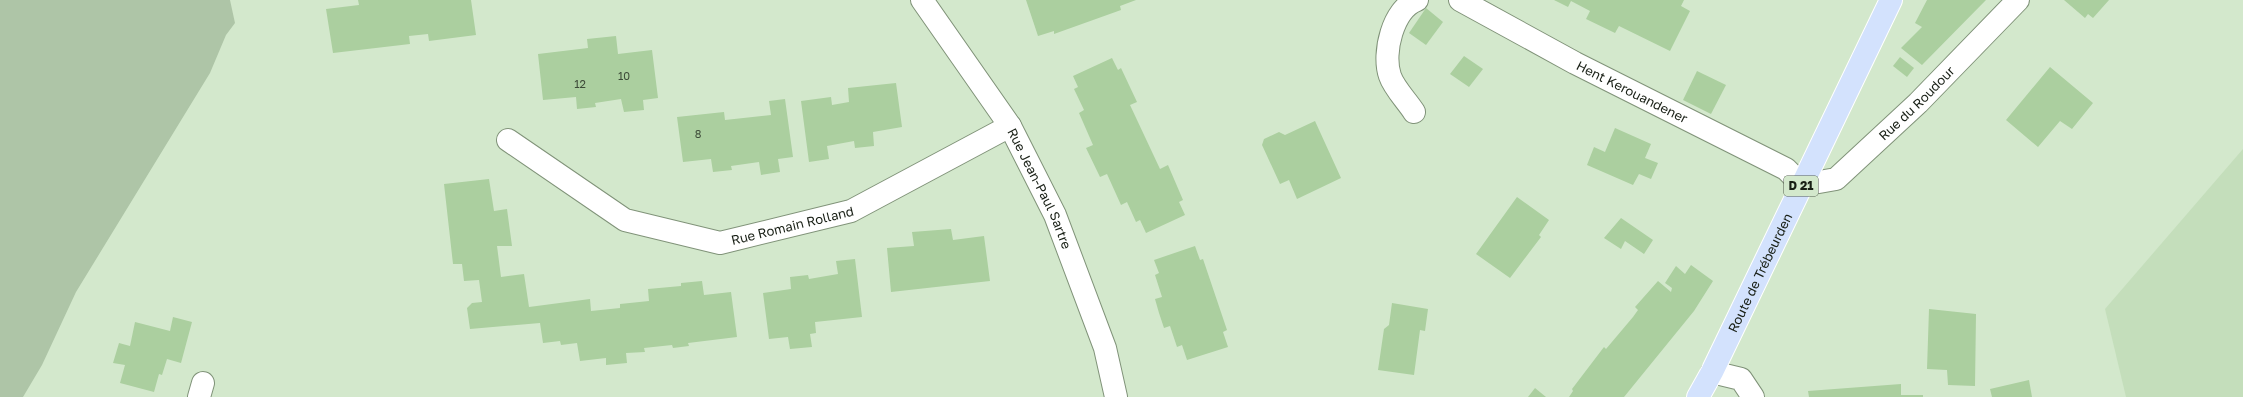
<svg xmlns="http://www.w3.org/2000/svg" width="2243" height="397" font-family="'Golos Text',sans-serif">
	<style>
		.built { fill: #c4debb }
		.green { fill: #aec5a7 }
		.building { fill: #abcf9f }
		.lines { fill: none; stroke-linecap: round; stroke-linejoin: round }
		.street-casing { stroke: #809379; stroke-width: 24 }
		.primary-casing { stroke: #fff; stroke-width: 24 }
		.street { stroke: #fff; stroke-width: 22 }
		.primary { stroke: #d3e2fd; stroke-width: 22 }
		.labels { text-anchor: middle; stroke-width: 3.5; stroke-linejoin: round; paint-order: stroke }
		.number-label { font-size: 11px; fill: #3d4b38 }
		.shield { fill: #d3e8cc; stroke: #505b4c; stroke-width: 1 }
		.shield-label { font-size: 12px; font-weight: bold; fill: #181f15 }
		.street-label { font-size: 13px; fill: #181f15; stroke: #d3e8cc }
	</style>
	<rect width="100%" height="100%" fill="#d3e8cc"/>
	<polygon class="built" points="2243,149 2243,397 2126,397 2105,309"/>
	<polygon class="green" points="0,0 230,0 235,23 226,35 210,73 76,292 42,365 23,397 0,397"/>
	<g class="building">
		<polygon points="358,0 471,0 476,35 429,41 428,34 409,36 410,44 333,53 326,9 359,5"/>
		<polygon points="1026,0 1136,0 1120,6 1121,10 1054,34 1054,31 1038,36"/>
		<polygon points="1554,0 1684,0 1681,6 1690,11 1670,51 1619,26 1615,33 1586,19 1590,11 1571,1 1568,7"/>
		<polygon points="1927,0 1986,0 1922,65 1901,48 1922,27 1915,23"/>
		<polygon points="2064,0 2109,0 2093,18 2088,14 2085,18"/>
		<polygon points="1426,8 1443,22 1426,45 1409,33"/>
		<polygon points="616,36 618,54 652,50 658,98 643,100 644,110 624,112 621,99 595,103 596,107 577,109 576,97 543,100 538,54 588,48 587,39"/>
		<polygon points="1464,56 1483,69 1469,87 1450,74"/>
		<polygon points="1900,57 1914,68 1907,77 1893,66"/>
		<polygon points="1112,58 1118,70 1121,68 1137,102 1130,105 1160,169 1168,165 1183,200 1179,202 1185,215 1146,233 1140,220 1136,222 1127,202 1121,205 1107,174 1100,177 1086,148 1093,145 1079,113 1084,110 1074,89 1078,87 1073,76"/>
		<polygon points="2050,67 2093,103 2072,129 2060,121 2038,147 2006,120"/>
		<polygon points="1697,71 1726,85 1711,114 1683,100"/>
		<polygon points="896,83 902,127 873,132 874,146 855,148 854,141 827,146 829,159 809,162 801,101 831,97 832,105 849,102 848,88"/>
		<polygon points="785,99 793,157 778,159 780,172 761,175 759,162 731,166 732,170 713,172 711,159 683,162 677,117 724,112 725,120 771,115 769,101"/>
		<polygon points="1315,121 1341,178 1297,199 1289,180 1280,184 1262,145 1264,139 1279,132 1285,135"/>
		<polygon points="1615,128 1651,144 1645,158 1658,163 1651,179 1639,174 1633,185 1587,165 1594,147 1605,152"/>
		<polygon points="489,179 494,211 507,209 512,246 497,246 501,277 524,274 529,307 590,299 591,311 620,308 620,304 649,301 648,289 681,286 681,283 702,281 704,295 731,292 737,337 688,343 689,346 673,348 672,345 644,348 645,352 626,353 627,363 606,365 606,358 580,361 577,343 561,345 560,341 543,343 540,323 470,329 467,308 472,303 482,302 479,280 464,281 462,264 453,264 444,184"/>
		<polygon points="1517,197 1549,220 1539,235 1541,237 1510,278 1476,254"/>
		<polygon points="1621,218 1653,240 1644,254 1625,241 1621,249 1604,238"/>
		<polygon points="951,229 953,240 984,236 990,281 891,292 887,248 914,246 912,232"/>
		<polygon points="1195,246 1200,260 1203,259 1227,330 1223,332 1228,347 1187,360 1182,345 1177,347 1170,326 1164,328 1159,313 1155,299 1162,297 1155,275 1159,273 1154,260"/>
		<polygon points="855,259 862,317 815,322 816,333 810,334 812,347 790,349 788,337 769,339 763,293 791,289 790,277 808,275 809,279 838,274 836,261"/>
		<polygon points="1691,265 1713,281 1694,311 1624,397 1569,397 1573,391 1572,389 1604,347 1606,349 1633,317 1638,310 1635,307 1658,281 1671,292 1672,288 1665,283 1676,266 1685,274"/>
		<polygon points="1392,303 1428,309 1425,331 1420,330 1414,375 1378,370 1384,329 1389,325"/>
		<polygon points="1929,309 1976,314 1975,386 1948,385 1947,370 1927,369"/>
		<polygon points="173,317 192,322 181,363 167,359 162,375 159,374 154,392 120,383 125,365 113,363 119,343 130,346 135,322 170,331"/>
		<polygon points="2029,380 2032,397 1992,397 1990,389"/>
		<polygon points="1901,384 1901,395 1923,395 1923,397 1809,397 1808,391"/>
		<polygon points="1535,388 1546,397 1528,397"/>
	</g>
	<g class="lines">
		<g class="street-casing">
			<g id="street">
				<path id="s1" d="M922 0 1010 126 1055 215 1105 348 1116 397"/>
				<path id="s2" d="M1460 0 1575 63 1786 169 1802 185 1836 179 1918 103 2018 0"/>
				<path d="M1414 112C1407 101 1394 88 1390 76 1382 53 1393 9 1417 0"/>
				<path id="s3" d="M508 140 625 220 720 243 851 211 1010 126"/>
				<polyline points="1712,372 1741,379 1753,397"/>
				<polyline points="199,397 203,383"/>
			</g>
		</g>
		<g class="primary-casing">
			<g id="primary">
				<path id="s4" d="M1698 397 1712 372 1891 0"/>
			</g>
		</g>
		<use href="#street" class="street"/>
		<use href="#primary" class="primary"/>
	</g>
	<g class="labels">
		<g class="number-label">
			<text x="624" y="80">10</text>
			<text x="580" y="88">12</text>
			<text x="698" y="138">8</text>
		</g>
		<rect class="shield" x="1784" y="176" width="34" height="20" rx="3"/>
		<g class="shield-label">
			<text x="1801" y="190">D 21</text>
		</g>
		<g class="street-label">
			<text dy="5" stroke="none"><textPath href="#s2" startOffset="195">Hent Kerouandener</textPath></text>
			<text dy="5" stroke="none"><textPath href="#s2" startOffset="535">Rue du Roudour</textPath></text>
			<text dy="5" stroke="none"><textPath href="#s1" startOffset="223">Rue Jean-Paul Sartre</textPath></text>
			<text dy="5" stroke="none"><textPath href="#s3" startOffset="314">Rue Romain Rolland</textPath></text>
			<text dy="5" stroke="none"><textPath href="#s4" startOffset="139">Route de Trébeurden</textPath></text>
		</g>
	</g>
</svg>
